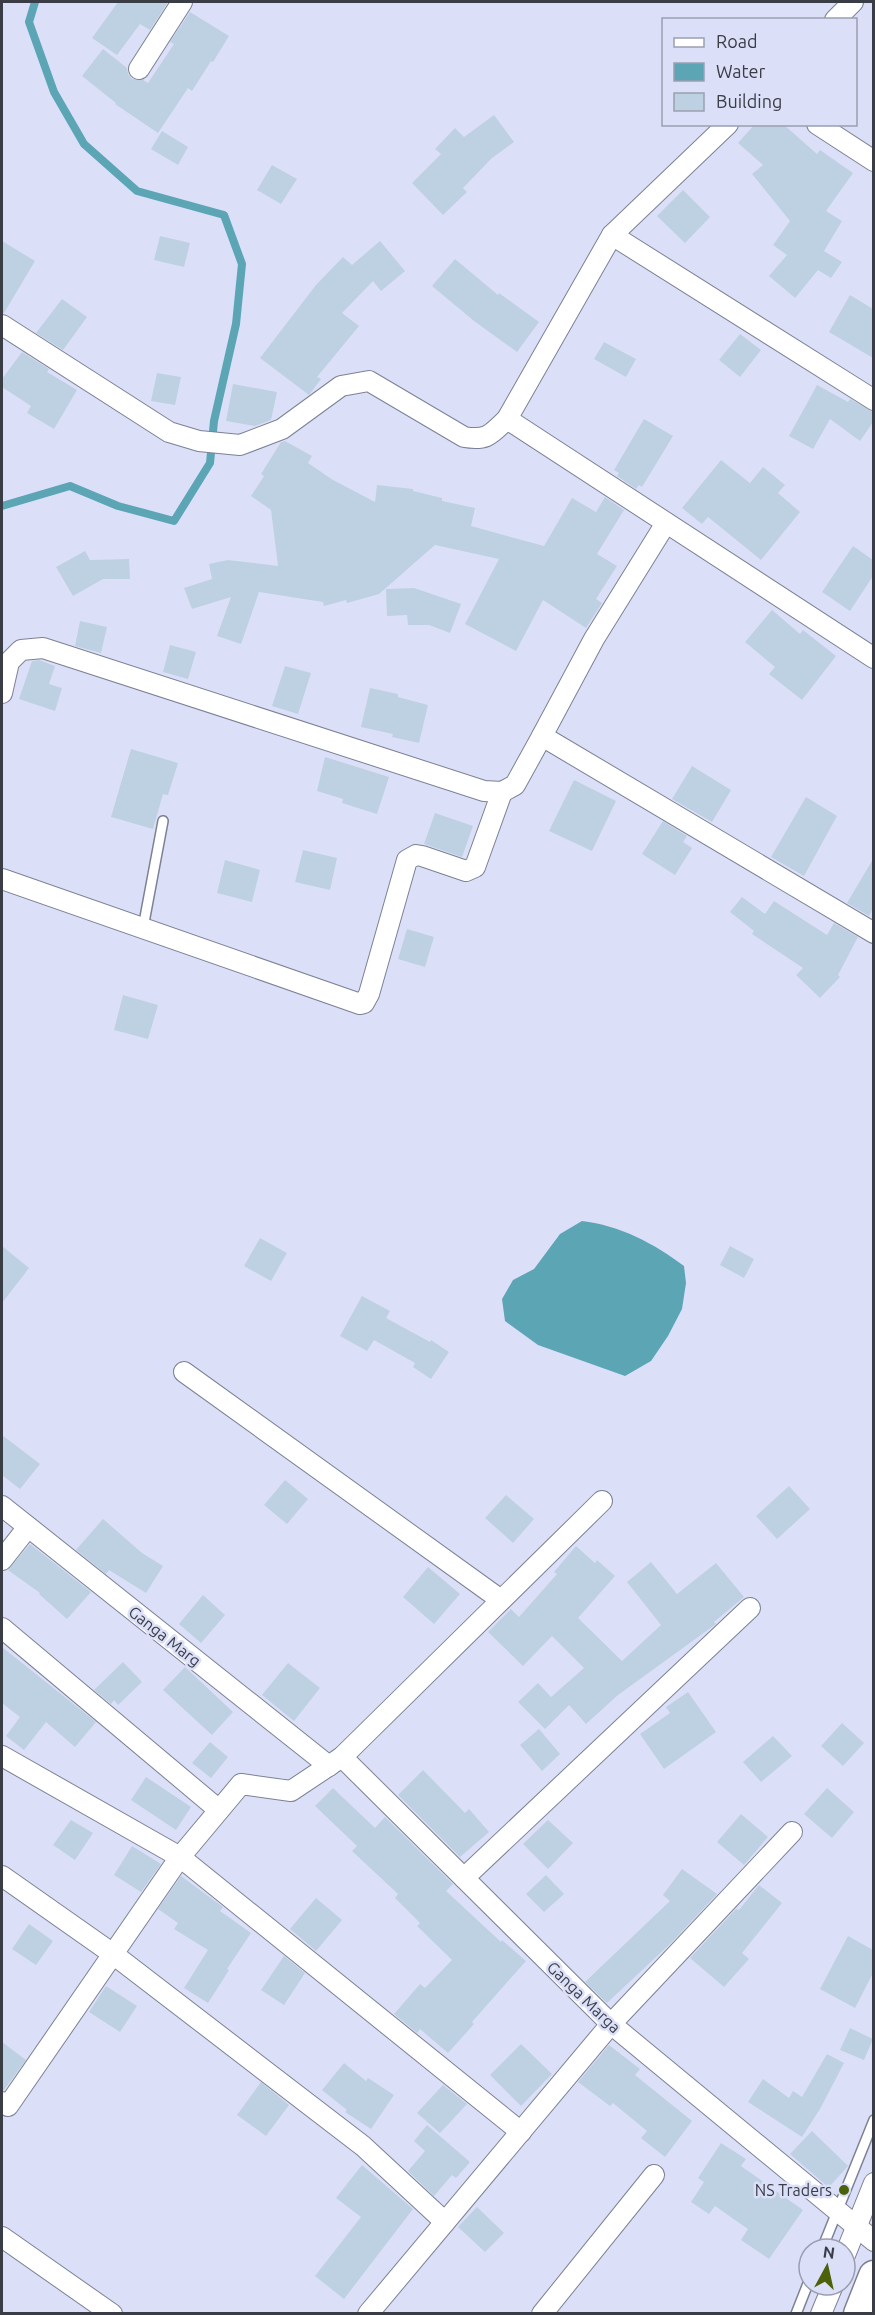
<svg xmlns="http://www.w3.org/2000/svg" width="875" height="2315" font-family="Ubuntu,sans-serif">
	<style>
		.water { fill: #5ca5b5 }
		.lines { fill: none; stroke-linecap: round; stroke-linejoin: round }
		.stream { stroke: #5ca5b5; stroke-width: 8 }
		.building { fill: #bdd1e2 }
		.lane-casing { stroke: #7c8196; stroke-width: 12 }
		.street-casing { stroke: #7c8196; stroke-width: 22 }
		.primary-casing { stroke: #7c8196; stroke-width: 33 }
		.lane { stroke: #fff; stroke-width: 9 }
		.street { stroke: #fff; stroke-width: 20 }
		.primary { stroke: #fff; stroke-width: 30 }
		.poi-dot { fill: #4d610b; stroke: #dbe0f8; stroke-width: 2 }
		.labels { text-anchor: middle; stroke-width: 5; stroke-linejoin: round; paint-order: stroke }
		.street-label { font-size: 16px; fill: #3a3c46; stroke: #dbe0f8 }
		.poi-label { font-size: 16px; fill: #3a3c46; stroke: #dbe0f8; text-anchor: end }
	</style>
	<rect width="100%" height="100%" fill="#dbe0f8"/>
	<path class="water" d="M582 1221C619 1225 655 1244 684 1266L686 1283 682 1309 668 1336 651 1361 625 1376 538 1345 505 1321 502 1299 513 1280 534 1269 560 1234Z"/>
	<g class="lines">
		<polyline class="stream" points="2,506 70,486 118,506 174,521 210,463 214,421 236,324 242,264 224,215 137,191 84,144 54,92 29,22 35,2"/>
	</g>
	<g class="building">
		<polygon points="118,2 168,2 150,30 140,24 117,55 92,38"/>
		<polygon points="190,12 229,36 213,62 211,61 192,91 188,88 158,133 115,104 116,103 82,76 103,49 127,68 128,74 132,79 143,80 148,83 174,44 170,42"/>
		<polygon points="494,115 514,142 492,158 463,188 467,192 443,215 412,183 441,154 435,149 455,128 464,137"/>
		<polygon points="755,124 783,124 817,154 820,150 853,173 826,211 842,221 824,251 842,262 831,278 818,270 795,298 769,276 787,255 773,245 790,221 752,174 763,165 738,143"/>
		<polygon points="162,131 188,147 178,165 151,149"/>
		<polygon points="272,165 297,179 281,204 257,190"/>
		<polygon points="683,190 710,217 685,243 657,216"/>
		<polygon points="160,236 190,243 184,267 154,260"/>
		<polygon points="2,241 35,261 4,313 2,313"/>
		<polygon points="380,241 405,271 381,291 373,281 342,313 359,326 317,377 321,379 309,395 260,358 316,285 343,257 352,265"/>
		<polygon points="455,259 498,295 499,293 539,322 517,352 474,321 432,286"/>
		<polygon points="850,295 873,309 873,358 829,332"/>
		<polygon points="62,299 87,317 63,350 36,333"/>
		<polygon points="740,334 761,350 740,377 719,360"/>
		<polygon points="604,342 636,359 626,377 594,359"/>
		<polygon points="22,352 49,369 47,372 77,390 54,429 27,413 31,406 2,387 2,379"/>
		<polygon points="157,373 181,377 175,405 151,401"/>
		<polygon points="233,384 277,392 271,420 255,426 226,421"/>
		<polygon points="817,385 848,402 850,399 873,412 873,422 860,441 830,419 813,449 789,436"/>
		<polygon points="644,419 673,436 642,487 639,485 636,489 617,476 619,473 614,470"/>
		<polygon points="285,441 312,456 308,463 333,480 375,502 377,485 413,489 413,491 442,498 442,501 475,508 471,526 544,546 572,498 596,512 605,497 624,510 597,554 617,566 596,599 602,603 586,628 543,600 516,651 465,624 499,559 435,545 379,594 347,603 346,600 324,606 323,602 259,592 241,644 217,636 231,597 192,609 184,588 212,579 209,564 228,560 278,566 271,510 251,496 264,476 261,474 281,442"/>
		<polygon points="721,460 750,483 763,467 785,485 778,493 800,512 761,560 708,517 702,524 682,508"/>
		<polygon points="853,546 873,560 873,576 850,611 822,592"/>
		<polygon points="85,551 90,560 129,559 130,579 103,579 73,596 56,567"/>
		<polygon points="414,588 461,604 450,633 429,625 408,625 407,615 387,616 386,589"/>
		<polygon points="772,610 800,634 803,630 836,656 802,700 769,674 775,667 745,642"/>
		<polygon points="80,621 107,627 101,653 75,646"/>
		<polygon points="170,645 196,652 188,679 163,672"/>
		<polygon points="39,660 55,666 49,684 62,688 55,711 19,699 32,661"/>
		<polygon points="285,666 311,673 298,714 272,706"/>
		<polygon points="370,688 398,694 398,697 428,705 419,743 392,737 393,734 361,727"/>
		<polygon points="131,749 178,763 168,795 163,794 153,829 111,817"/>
		<polygon points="325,757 389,777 377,814 342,803 343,799 317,791"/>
		<polygon points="692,766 731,790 712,822 672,799"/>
		<polygon points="574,780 616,801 592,851 549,831"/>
		<polygon points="806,797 837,816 804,876 771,857"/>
		<polygon points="435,813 473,826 462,857 424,844"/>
		<polygon points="663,821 687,836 683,842 692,848 675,875 642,854"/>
		<polygon points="303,850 337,858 330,890 295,882"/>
		<polygon points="873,859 873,908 869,916 847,903"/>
		<polygon points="225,860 260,870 252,902 217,893"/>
		<polygon points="742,897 765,914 774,901 827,935 834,923 858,937 838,975 840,977 820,998 796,975 803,968 752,934 754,931 730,912"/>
		<polygon points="407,929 434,937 425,967 398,959"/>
		<polygon points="123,995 158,1005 148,1039 114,1030"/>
		<polygon points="260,1238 287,1253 271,1281 244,1266"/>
		<polygon points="2,1246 29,1268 2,1303"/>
		<polygon points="730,1246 754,1259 744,1278 720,1265"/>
		<polygon points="362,1296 390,1311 386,1318 430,1342 431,1340 449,1352 431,1379 413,1367 415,1363 374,1340 367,1351 340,1336"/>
		<polygon points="2,1435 40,1464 20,1489 2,1475"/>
		<polygon points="285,1480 308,1499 287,1524 264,1505"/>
		<polygon points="789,1486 810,1509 777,1539 756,1516"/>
		<polygon points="506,1495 534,1519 513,1543 485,1518"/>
		<polygon points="103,1519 142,1553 163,1566 146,1593 109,1570 106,1574 76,1550"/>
		<polygon points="30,1544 91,1592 67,1619 39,1594 40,1593 8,1570"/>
		<polygon points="576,1546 595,1563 597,1560 615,1576 578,1618 622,1661 661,1625 627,1582 651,1562 677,1594 716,1563 744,1597 714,1622 716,1624 618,1695 586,1724 569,1705 545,1729 518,1702 538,1683 551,1697 584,1668 552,1636 523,1666 488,1632 511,1609 519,1617 557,1574 554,1572"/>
		<polygon points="428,1567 460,1594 434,1624 403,1597"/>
		<polygon points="203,1595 225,1615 201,1643 179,1624"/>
		<polygon points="2,1647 96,1722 75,1747 46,1722 24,1750 6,1736 20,1717 2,1703"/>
		<polygon points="123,1662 142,1682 118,1705 114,1700 111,1704 94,1690"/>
		<polygon points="288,1663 320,1688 294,1721 262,1695"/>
		<polygon points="185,1667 233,1712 212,1735 163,1690"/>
		<polygon points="688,1692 716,1732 664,1769 640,1734 670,1713 666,1707"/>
		<polygon points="842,1723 864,1743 843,1766 821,1746"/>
		<polygon points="539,1729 560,1754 542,1771 520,1745"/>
		<polygon points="773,1736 792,1756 761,1782 743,1762"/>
		<polygon points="210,1742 228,1757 211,1778 192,1763"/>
		<polygon points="423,1770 465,1813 469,1809 489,1832 460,1857 398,1795"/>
		<polygon points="146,1777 191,1807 176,1830 131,1800"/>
		<polygon points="333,1788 375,1828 385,1817 453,1884 446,1891 501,1942 502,1940 526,1961 472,2022 474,2024 448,2053 420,2029 417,2033 394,2014 420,1984 425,1988 452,1960 417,1926 420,1923 395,1898 398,1894 352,1851 357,1846 315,1806"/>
		<polygon points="827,1788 854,1812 832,1838 804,1814"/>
		<polygon points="741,1814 768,1837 744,1865 717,1842"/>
		<polygon points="71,1820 93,1833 75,1860 53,1845"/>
		<polygon points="548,1820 573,1843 548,1869 523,1844"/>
		<polygon points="132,1846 161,1864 141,1892 114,1875"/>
		<polygon points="682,1869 717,1894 672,1942 607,2003 585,1982 670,1901 663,1895"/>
		<polygon points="546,1875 564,1894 544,1912 526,1894"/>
		<polygon points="181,1876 223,1907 220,1911 251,1933 227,1969 229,1970 208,2003 184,1988 208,1950 174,1929 178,1923 158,1909"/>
		<polygon points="759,1885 782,1903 742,1953 749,1959 724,1987 690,1958 736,1909 739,1910"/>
		<polygon points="316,1898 342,1920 316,1951 290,1929"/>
		<polygon points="29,1924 53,1941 36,1965 12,1949"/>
		<polygon points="848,1936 873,1950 873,1973 855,2008 820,1989"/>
		<polygon points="284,1956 305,1973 284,2005 261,1990"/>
		<polygon points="106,1986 137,2006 120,2032 89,2012"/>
		<polygon points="850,2028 873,2039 864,2060 840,2050"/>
		<polygon points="2,2042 26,2060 4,2090 2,2090"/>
		<polygon points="521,2044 552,2074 521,2106 490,2075"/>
		<polygon points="609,2045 640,2069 635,2075 692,2121 665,2157 641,2138 647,2131 613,2103 610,2106 578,2082"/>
		<polygon points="827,2054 844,2063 820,2109 802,2137 748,2102 763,2079 789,2098 793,2091 802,2097"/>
		<polygon points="344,2063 366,2081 368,2078 394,2095 371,2129 345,2112 347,2110 322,2090"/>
		<polygon points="261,2082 289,2105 266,2136 237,2115"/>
		<polygon points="443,2085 467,2104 440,2133 417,2113"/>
		<polygon points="427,2125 470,2162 456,2178 452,2175 434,2196 408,2171 425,2151 414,2141"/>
		<polygon points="812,2131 848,2166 830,2186 827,2186 790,2154"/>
		<polygon points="721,2143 746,2159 741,2166 803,2210 769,2259 741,2240 748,2229 715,2206 709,2214 691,2202 704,2182 698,2178"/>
		<polygon points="362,2165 413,2209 344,2299 315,2276 361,2217 336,2198"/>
		<polygon points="477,2207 504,2233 485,2252 458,2227"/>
	</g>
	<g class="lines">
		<g class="lane-casing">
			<g id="lane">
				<polyline points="143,928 163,821"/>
				<polyline points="822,2249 874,2120"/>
				<polyline points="796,2314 809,2281"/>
			</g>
		</g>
		<g class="street-casing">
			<g id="street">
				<polyline points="835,20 853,2"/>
				<polyline points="139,69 182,2"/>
				<polyline points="817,124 874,161"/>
				<polyline points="612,235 874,400"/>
				<path d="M2 325 169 432 199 441 240 445 282 429 341 386 369 381 464 437C488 441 491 434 507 419L612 235 728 124"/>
				<polyline points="507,419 874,658"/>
				<polyline points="666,523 594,639 542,736 874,933"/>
				<polyline points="2,693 9,662 21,650 43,648 484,791 502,792 515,785 542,736"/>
				<polyline points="2,879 360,1004 364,1003 369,994 407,860 416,855 422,856 466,871 475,867 502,792"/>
				<polyline points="184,1372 501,1600"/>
				<polyline points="2,1506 329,1766"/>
				<polyline points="2,1560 28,1527"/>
				<polyline points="2,1628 219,1810"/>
				<polyline points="2,1756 180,1857 521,2132"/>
				<polyline points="342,1757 611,2024 874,2241"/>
				<polyline points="2,1876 113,1954 363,2146 445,2222"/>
				<polyline points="464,1878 750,1608"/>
				<polyline points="2,2102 8,2106 180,1857 241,1784 291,1791 342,1757 602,1501"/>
				<polyline points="2,2237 112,2314"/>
				<polyline points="845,2255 874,2183"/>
				<polyline points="368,2314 611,2024 792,1832"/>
				<polyline points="542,2314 654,2175"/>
				<polyline points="821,2314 833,2285"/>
			</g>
		</g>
		<g class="primary-casing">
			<polyline id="primary" points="859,2314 874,2276"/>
		</g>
		<use href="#lane" class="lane"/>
		<use href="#street" class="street"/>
		<use href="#primary" class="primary"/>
	</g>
	<circle class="poi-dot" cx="844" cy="2190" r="6"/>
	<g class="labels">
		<g class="street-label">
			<text transform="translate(165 1636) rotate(38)" y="6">Ganga Marg</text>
			<text transform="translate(584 1997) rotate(44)" y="6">Ganga Marga</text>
		</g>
		<g class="poi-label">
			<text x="832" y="2196">NS Traders</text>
		</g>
	</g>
	<rect width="875" height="2315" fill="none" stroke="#3a3c46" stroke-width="6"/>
	<rect x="662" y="18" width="195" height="108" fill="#dbe0f8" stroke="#9b9eb1" stroke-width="1.5"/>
	<rect x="674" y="38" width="30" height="9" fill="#ffffff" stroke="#9b9eb1" stroke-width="1.5"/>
	<text x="716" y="48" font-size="18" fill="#3a3c46">Road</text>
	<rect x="674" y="63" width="30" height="18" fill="#5ca5b5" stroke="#9b9eb1" stroke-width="1.5"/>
	<text x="716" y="78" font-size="18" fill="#3a3c46">Water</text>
	<rect x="674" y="93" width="30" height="18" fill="#bdd1e2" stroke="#9b9eb1" stroke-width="1.5"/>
	<text x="716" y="108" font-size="18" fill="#3a3c46">Building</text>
	<g transform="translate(827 2267) rotate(8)"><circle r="28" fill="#dbe0f8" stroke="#9b9eb1" stroke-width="1.5"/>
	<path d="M0-4.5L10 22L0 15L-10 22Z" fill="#4d610b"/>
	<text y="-9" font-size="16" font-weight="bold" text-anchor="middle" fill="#3a3c46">N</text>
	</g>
</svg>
